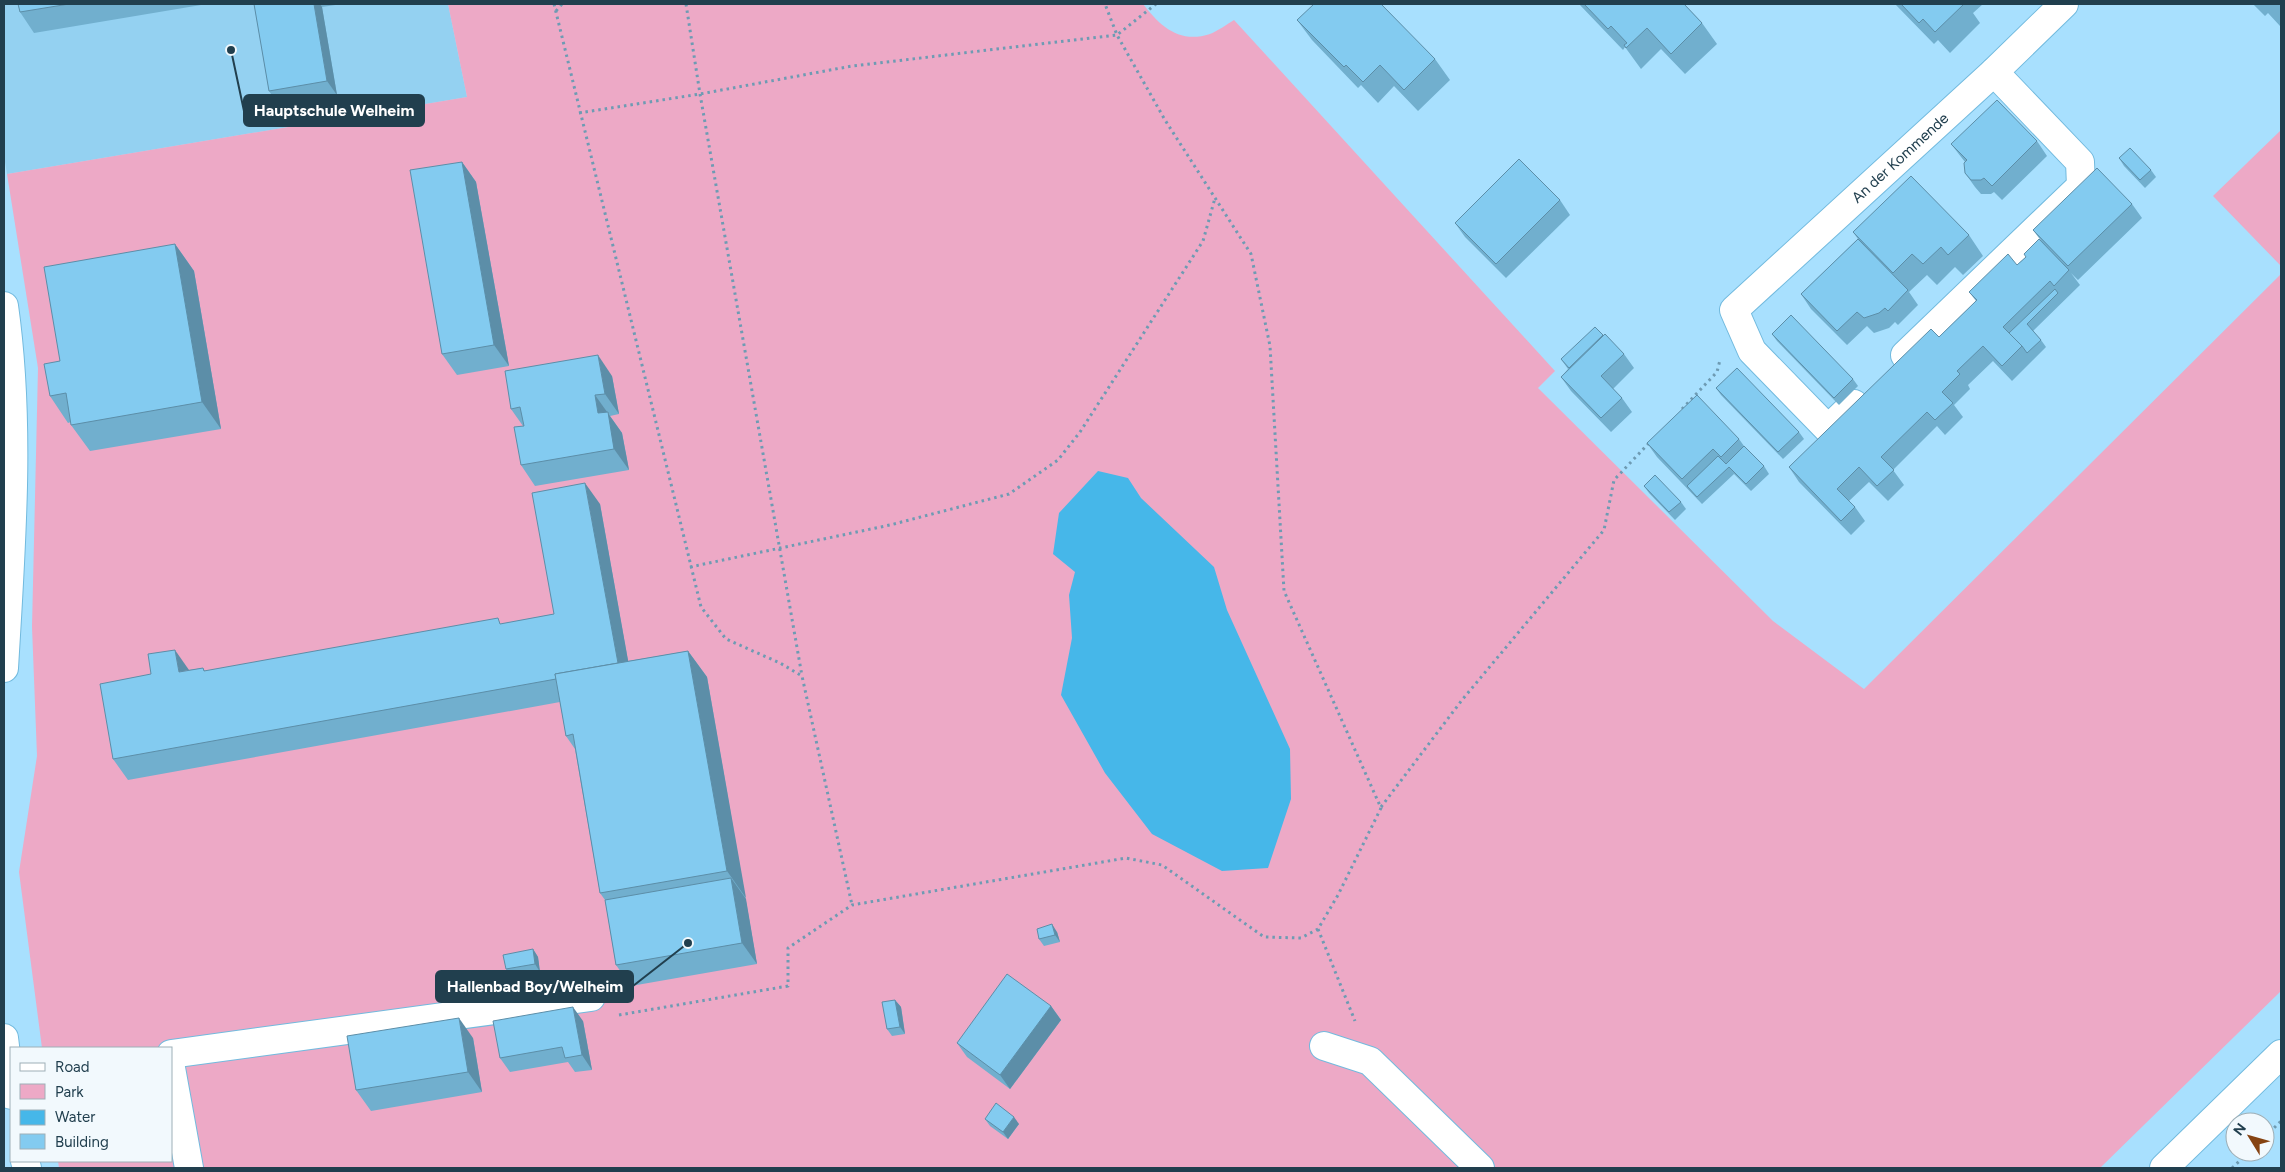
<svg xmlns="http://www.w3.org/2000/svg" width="2285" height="1172" font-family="Figtree,sans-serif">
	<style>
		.built { fill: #94d1f1 }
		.green { fill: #eda9c6 }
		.water { fill: #46b7e9 }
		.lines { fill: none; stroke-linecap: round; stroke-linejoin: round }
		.minor-casing { stroke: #72bade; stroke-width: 30 }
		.major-casing { stroke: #72bade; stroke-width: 30 }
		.path { stroke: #6e9bb3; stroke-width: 3; stroke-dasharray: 2.5 4; stroke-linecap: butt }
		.minor { stroke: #fff; stroke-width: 28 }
		.major { stroke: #fff; stroke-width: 28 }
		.wall { fill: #71afce }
		.shaded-wall { fill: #5c8ea8 }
		.building { fill: #83cbf0; stroke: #5c8ea8 }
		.labels { text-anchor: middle; stroke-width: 4; stroke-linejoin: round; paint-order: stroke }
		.street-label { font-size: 15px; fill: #213f4e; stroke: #f2f9fd }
		.leader { fill: none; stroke: #213f4e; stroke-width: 2 }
		.callout-dot { fill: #213f4e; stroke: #f2f9fd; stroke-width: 2 }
		.callout { fill: #213f4e; stroke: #213f4e; stroke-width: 2 }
		.callout-label { font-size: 16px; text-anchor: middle; font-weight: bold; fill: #fff }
	</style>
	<rect width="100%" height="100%" fill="#a8e0fe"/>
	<polygon class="built" points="4,4 448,4 467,97 7,174 4,156"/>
	<g class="green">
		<path d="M448 4H1143C1160 26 1179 44 1210 34 1218 31 1227 24 1234 20L1555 371 1538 388 1773 621 1864 689 2281 274V991L2100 1168H59L58 1161H171V1048H42L19 872 37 756 32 627 38 368 7 174 467 97Z"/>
		<polygon points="2281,130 2281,266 2213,196"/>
	</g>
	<polygon class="water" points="1098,471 1128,478 1141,498 1214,567 1227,610 1290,749 1291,799 1268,868 1222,871 1152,834 1105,773 1061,695 1072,638 1069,595 1075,572 1053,554 1059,513"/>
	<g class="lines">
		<g class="minor-casing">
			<g id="minor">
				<path d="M4 306C21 425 11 549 4 668"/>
				<polyline points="1905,355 2081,186 2080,162 1994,72"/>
				<path id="s1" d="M1854 404 1828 429 1752 351 1734 310 1994 72 2064 4"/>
				<polyline points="4,1038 11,1095"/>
				<polyline points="1324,1046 1370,1061 1480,1168"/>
				<polyline points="171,1054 591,997"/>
				<polyline points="171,1068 189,1168"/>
				<polyline points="25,1161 27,1168"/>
			</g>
		</g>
		<g class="major-casing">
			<polyline id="major" points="2164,1168 2281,1054"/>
		</g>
		<g class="path">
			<polyline points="554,4 701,607 726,639 780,663 802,676 852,905"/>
			<polyline points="686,4 700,94 802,676"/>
			<polyline points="556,11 562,4"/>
			<polyline points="579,113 700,94 852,66 1117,35 1156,4"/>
			<polyline points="1682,409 1717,372 1720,360"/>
			<polyline points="690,567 890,525 1009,494 1058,460 1080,432 1203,241 1215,198"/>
			<polyline points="1381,807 1462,700 1604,530 1614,480 1650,442"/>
			<polyline points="1318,929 1355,1021"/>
			<polyline points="619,1015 788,986 788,948 852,905 1126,858 1162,865 1264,937 1301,938 1318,929 1338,895 1381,808 1284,591 1270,346 1251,254 1165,120 1117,35 1105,4"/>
			<polyline points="2265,1137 2281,1121"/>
			<polyline points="2232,1168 2249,1152"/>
		</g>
		<use href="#minor" class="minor"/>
		<use href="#major" class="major"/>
	</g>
	<g class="wall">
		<polygon points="18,4 207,4 34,33 20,12"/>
		<polygon points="254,4 342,4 322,7 337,95 279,105 269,91"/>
		<polygon points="1579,4 1684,4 1702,23 1717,44 1685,74 1661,49 1641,69 1625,47 1623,50"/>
		<polygon points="1895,4 1983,4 1973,13 1980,23 1950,53 1938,40 1934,44"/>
		<polygon points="2253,4 2281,4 2281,25 2280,26 2268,13 2265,16"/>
		<polygon points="1297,20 1435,59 1450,80 1418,111 1394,86 1378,103 1361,85 1358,88 1312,40"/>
		<polygon points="2037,141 2047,156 2002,200 1994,192 1991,194 1981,194 1975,187 1965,173 1965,162 1951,144"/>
		<polygon points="2119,158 2151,170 2156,177 2145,188 2124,166"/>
		<polygon points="462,162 476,182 509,366 457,375 442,354"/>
		<polygon points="1560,200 1570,215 1506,278 1465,237 1455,223"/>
		<polygon points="2132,204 2142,218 2078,280 2071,273 2080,285 2033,331 2041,340 2046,347 2012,381 1993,361 1968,385 1970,389 1954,405 1963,417 1945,435 1937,426 1893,470 1904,485 1888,501 1869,482 1849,501 1855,507 1865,521 1851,535 1799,482 1789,467 1939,337 1976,301 1969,292 2017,265 2042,242 2033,230"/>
		<polygon points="1853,232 1969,235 1983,256 1963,275 1955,267 1937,285 1927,275 1909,292 1918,305 1898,325 1895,322 1889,328 1874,333 1867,326 1847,345 1811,309 1801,294 1858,239"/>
		<polygon points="175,244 194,271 221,429 90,451 71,425 71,422 68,423 50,396 60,361"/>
		<polygon points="1772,334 1853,379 1858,386 1839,405 1777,341"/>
		<polygon points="1603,335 1624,354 1634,368 1613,389 1622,398 1632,412 1611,432 1571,391 1561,377 1568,369 1561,359"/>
		<polygon points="612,376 619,414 610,416 622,433 629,470 535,486 521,465 523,426 511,409"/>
		<polygon points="1716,388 1799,432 1804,439 1783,459 1721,395"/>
		<polygon points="1739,439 1744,446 1764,466 1769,474 1751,491 1734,474 1702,504 1657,457 1647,443"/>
		<polygon points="1644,486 1681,502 1686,509 1675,520 1649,493"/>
		<polygon points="600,504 628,661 688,651 707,677 757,964 631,986 616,965 605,900 600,893 575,749 566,736 560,702 128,780 113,759 189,670 203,668 205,671 502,624 554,614"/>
		<polygon points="1057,932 1060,942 1044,946 1039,939"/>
		<polygon points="533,949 538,957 540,972 511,977 506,969"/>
		<polygon points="895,1000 901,1007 905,1034 892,1036 887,1029"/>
		<polygon points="1051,1006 1061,1020 1010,1089 967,1057 957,1043"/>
		<polygon points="583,1021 592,1070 575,1072 568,1062 510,1072 500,1058"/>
		<polygon points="473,1038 482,1092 371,1111 356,1090"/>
		<polygon points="985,1119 1019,1124 1008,1139 990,1126"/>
	</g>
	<g class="shaded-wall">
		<polygon points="314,4 320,4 322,7 337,95 327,81"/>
		<polygon points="462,162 476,182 509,366 494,345"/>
		<polygon points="175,244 194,271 221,429 202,402"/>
		<polygon points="598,355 612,376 619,414 605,394"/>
		<polygon points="595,395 622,433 629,470 614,449 598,413"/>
		<polygon points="585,483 600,504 633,688 619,668"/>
		<polygon points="175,650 189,670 179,672"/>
		<polygon points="688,651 707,677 746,898 727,871"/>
		<polygon points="731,878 746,899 757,964 742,943"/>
		<polygon points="1052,924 1057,932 1060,942 1055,935"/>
		<polygon points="533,949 538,957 540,972 535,964"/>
		<polygon points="895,1000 901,1007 905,1034 900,1027"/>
		<polygon points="1051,1006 1061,1020 1010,1089 1000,1075"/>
		<polygon points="573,1007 583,1021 592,1070 582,1055"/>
		<polygon points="459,1018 473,1038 482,1092 468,1072"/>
		<polygon points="1014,1117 1019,1124 1008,1139 1003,1132"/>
	</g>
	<g class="building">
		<polygon points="18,4 69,4 20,12"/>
		<polygon points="254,4 314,4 327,81 269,91"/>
		<polygon points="1314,4 1381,4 1435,59 1404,90 1380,65 1363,82 1346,65 1344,67 1297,20"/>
		<polygon points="1584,4 1684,4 1702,23 1671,54 1647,28 1626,48 1624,45 1627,43 1611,26 1608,29"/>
		<polygon points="1901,4 1964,4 1935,32 1923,19 1919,23"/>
		<polygon points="1997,100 2037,141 1992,186 1984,178 1981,180 1971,180 1965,173 1964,163 1967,160 1951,144"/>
		<polygon points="2130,148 2151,170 2140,180 2119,158"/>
		<polygon points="1519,159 1560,200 1496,264 1455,223"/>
		<polygon points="462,162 494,345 442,354 410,170"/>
		<polygon points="2097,168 2132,204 2068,266 2033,230"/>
		<polygon points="1911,176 1969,235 1948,255 1941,247 1923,264 1912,254 1893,273 1853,232"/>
		<polygon points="1858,239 1908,290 1888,311 1885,308 1879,313 1864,318 1857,312 1837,331 1801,294"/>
		<polygon points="2039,239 2069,270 2054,286 2050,281 2003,327 2022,346 2002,366 1983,346 1957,371 1960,374 1942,392 1953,403 1935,420 1927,412 1881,457 1894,470 1877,486 1859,467 1837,489 1855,507 1841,521 1789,467 1931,329 1939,337 1977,300 1969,292 2008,254 2017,265 2026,257 2024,254"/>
		<polygon points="175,244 202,402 71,425 66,393 50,396 44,364 60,361 44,267"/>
		<polygon points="2055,289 2058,293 2027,324 2041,340 2027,353 2022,346 2009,333"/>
		<polygon points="1791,315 1853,379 1834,398 1772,334"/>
		<polygon points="1595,327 1603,335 1569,368 1561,359"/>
		<polygon points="1605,334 1624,354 1601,376 1622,398 1601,418 1561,377"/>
		<polygon points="598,355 605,394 595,395 598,413 608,412 614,449 521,465 514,427 524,426 520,407 511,409 505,371"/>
		<polygon points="1737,368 1799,432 1778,452 1716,388"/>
		<polygon points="1697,395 1739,439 1721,457 1713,449 1682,479 1647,443"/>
		<polygon points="1744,446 1764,466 1746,484 1729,467 1697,497 1687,486 1718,456 1726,464"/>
		<polygon points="1655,475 1681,502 1669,512 1644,486"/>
		<polygon points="585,483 618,663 555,674 556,679 113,759 100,684 151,674 148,654 175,650 179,672 203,668 204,671 498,618 500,624 554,614 532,493"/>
		<polygon points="688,651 727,871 600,893 573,734 566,736 555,674"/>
		<polygon points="731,878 742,943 616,965 605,900"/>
		<polygon points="1052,924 1055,935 1039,939 1037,929"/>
		<polygon points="533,949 535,964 506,969 503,955"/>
		<polygon points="1007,974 1051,1006 1000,1075 957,1043"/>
		<polygon points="895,1000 900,1027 887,1029 882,1002"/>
		<polygon points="573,1007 582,1055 565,1058 562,1047 500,1058 493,1021"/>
		<polygon points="459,1018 468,1072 356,1090 347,1036"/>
		<polygon points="996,1103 1014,1117 1003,1132 985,1119"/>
	</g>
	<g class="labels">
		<g class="street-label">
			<text dy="5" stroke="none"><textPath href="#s1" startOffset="415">An der Kommende</textPath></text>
		</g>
	</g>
	<path class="leader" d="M231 50L244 111M688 943L633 986"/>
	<g class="callout-dot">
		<circle cx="231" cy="50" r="5"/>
		<circle cx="688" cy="943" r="5"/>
	</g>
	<g class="callout">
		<rect x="244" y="95" width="180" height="31" rx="5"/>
		<rect x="436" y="971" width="197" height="31" rx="5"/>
	</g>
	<g class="callout-label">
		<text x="334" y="116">Hauptschule Welheim</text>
		<text x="535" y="992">Hallenbad Boy/Welheim</text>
	</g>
	<rect width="2285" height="1172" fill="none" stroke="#213f4e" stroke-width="10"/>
	<rect x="10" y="1047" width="162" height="115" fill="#f2f9fd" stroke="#9eafb7"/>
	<rect x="20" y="1063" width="25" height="8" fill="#ffffff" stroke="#9eafb7"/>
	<text x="55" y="1072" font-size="15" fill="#213f4e">Road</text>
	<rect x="20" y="1084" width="25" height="15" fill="#eda9c6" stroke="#9eafb7"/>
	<text x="55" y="1097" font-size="15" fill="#213f4e">Park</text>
	<rect x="20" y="1110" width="25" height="15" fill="#46b7e9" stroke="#9eafb7"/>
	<text x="55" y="1122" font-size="15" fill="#213f4e">Water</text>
	<rect x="20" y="1134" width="25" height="15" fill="#83cbf0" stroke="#9eafb7"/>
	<text x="55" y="1147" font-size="15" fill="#213f4e">Building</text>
	<g transform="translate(2250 1137) rotate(307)"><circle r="24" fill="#f2f9fd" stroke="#9eafb7"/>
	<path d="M0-4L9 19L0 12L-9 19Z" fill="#854312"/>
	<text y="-8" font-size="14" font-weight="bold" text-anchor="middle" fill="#213f4e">N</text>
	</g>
</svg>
